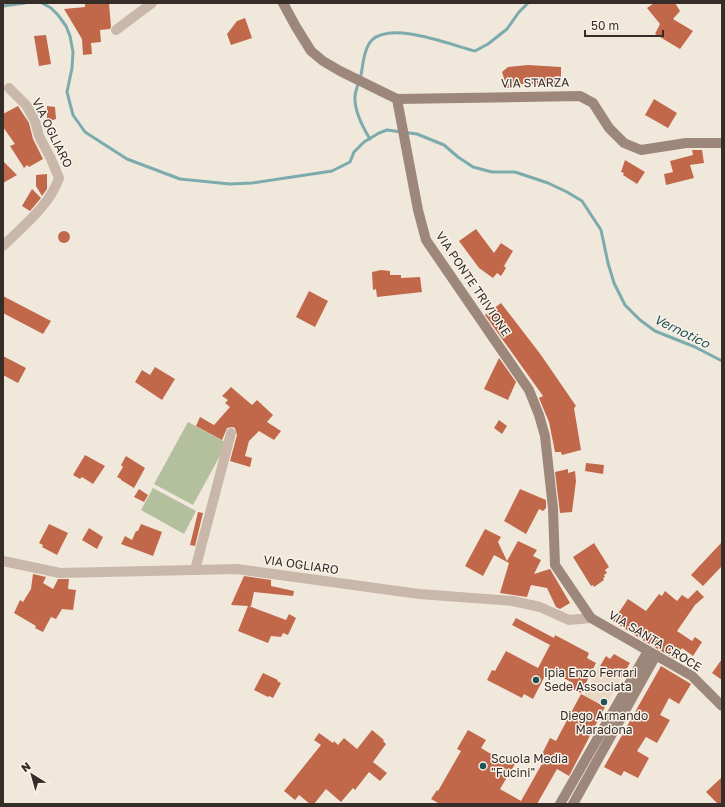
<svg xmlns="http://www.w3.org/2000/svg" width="725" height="807" font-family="'Golos Text',sans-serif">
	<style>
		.green { fill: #b4c09d }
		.plaza { fill: #e9d9c4 }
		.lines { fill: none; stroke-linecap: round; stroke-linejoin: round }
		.stream { stroke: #7cabad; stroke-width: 3 }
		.building { fill: #c2684a }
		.street { stroke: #c9b8a9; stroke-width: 10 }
		.secondary { stroke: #9d877a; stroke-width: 10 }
		.poi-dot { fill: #1f5256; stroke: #f9f2e9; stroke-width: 1.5 }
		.labels { text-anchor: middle; stroke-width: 3; stroke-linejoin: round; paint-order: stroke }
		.street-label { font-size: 12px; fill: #362d28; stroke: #f9f2e9 }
		.poi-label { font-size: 12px; fill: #362d28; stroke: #f9f2e9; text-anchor: start }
		.water-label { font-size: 13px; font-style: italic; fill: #1f5256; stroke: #f9f2e9 }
	</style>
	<rect width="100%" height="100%" fill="#f1e8dc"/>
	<g class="green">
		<polygon points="188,422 227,443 193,505 154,484"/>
		<polygon points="153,488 196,511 184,534 141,510"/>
	</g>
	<polygon class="plaza" points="599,665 621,678 605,707 584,696"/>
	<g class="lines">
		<g class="stream">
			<polyline points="42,3 51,8 58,15 66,26 70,36 73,52 72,68 67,92 73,115 85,132 127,159 180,179 230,184 252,183 332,171 350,162 354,152 364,142 379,133 387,130 417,134 444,145 458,157 473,167 492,172 515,172 548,183 567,192 582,201 601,230 608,263 614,283 625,305 640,320 655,331 695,347 722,361"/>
			<polyline points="3,6 25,3"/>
			<path d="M370 139C362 126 354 111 355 96 356 89 359 82 361 75 363 65 364 48 372 40 392 21 451 45 475 51L488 44 507 29 519 12 528 3"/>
		</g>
	</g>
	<g class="building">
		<polygon points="85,3 109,3 111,27 110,29 100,30 101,42 91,43 92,54 83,55 82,39 64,9 85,7"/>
		<polygon points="654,3 675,3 680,11 673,19 693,31 680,49 655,34 660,24 647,8"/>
		<polygon points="245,18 252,38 231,45 227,34 237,21"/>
		<polygon points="46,35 51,64 39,66 34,36"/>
		<polygon points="528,65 561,67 561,77 556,76 555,85 517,84 517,87 507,88 502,72 508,67"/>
		<polygon points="654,99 677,113 668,128 645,115"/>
		<polygon points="18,106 29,123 33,139 43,159 29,167 27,165 24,168 10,146 15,144 3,127 3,114"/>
		<polygon points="47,106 55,107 56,119 47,122"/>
		<polygon points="692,150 702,150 704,163 690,165 694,178 666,185 664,174 673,172 670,161 693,155"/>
		<polygon points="625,160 645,172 637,184 623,175 624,173 621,172"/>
		<polygon points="3,161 17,175 3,183"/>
		<polygon points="47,174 47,189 42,196 36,186 36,175"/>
		<polygon points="32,189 41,198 30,211 22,206"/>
		<polygon points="476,229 494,253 501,243 513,251 504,266 506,268 501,276 497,273 493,278 479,268 459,241"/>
		<circle cx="64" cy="237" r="6"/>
		<polygon points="381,270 390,271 390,275 401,275 401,278 420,277 422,292 377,297 376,289 373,290 372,272"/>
		<polygon points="309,291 328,301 315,327 296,317"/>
		<polygon points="3,296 51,321 43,334 3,313"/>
		<polygon points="501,303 541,355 576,406 574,408 581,450 562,455 561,452 555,452 549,422 539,398 543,396 485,315"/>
		<polygon points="3,356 26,368 18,383 3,375"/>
		<polygon points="499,358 516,382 508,400 484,389"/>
		<polygon points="155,367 175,379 162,400 135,382 142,370 150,375"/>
		<polygon points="231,387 252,405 257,400 273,415 267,422 281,431 274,440 259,431 249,441 245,456 252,458 250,467 230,461 237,435 235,428 232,427 227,428 222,440 196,426 200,417 214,425 230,407 225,403 228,400 222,396"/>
		<polygon points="499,420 507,426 502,434 494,428"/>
		<polygon points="85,455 105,466 93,484 82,477 80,479 73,475"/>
		<polygon points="126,456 145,468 134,488 121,480 121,479 117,477 123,467 121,465"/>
		<polygon points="586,463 604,465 603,474 585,471"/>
		<polygon points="568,469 568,473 575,471 576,481 572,512 560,513 555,472"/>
		<polygon points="139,489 148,495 144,502 134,497"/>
		<polygon points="520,489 546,500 546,508 543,511 539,509 526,534 504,521"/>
		<polygon points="198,512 203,513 195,546 190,545"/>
		<polygon points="49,524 68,533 57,555 42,547 43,545 39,543"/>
		<polygon points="141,524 162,532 153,556 121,544 125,536 132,540 136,531 138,531"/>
		<polygon points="89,528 103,537 97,549 82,540"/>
		<polygon points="485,529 501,537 498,542 507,561 518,541 537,550 533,556 541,560 534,574 550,569 570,603 560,609 556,607 547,588 531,585 527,597 500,593 509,563 494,555 483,576 465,566"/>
		<polygon points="722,542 722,566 703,586 691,575"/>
		<polygon points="594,543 609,567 605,570 607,573 604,575 605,577 603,578 604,580 594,587 593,585 591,586 573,557"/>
		<polygon points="33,574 46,577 43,583 53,589 58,579 69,579 68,589 76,590 73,610 62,609 56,619 51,617 43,632 35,628 36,626 14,613 20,600 23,602 31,589"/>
		<polygon points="244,576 271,580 271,586 294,591 293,596 254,592 251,606 249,606 286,620 289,614 296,618 288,635 283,633 281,637 271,636 268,643 238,631 248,606 231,605"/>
		<polygon points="697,590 704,597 695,605 677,631 692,641 695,637 702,642 693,656 682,648 675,659 644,641 613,621 628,599 646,611 659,594 662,596 665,591 677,601 682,595 688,599"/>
		<polygon points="516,618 554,638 555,635 589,653 587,658 596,663 581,693 570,688 573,683 548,670 533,699 524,694 522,698 487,680 492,670 495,671 506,651 538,668 550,645 512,625"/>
		<polygon points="614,654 630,663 621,678 600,666 606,656 610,659"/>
		<polygon points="722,659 722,680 712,673"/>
		<polygon points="661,666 691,684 679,704 669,698 660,715 670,720 657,743 646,737 637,751 649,758 638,778 624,771 621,776 604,767"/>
		<polygon points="263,673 278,680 277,681 281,683 273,698 269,696 268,697 254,690"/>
		<polygon points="581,694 605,707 569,776 557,769 537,804 440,804 431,799 437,790 438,791 461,751 457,749 468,730 486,740 481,748 506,763 508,759 515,764 500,789 521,801 543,762 539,760 550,738 556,741"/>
		<polygon points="372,730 384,740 383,741 386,744 373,762 387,773 380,781 369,772 355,790 353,788 341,802 326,789 314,804 310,804 299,795 295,800 284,791 321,745 314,740 319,733 333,743 334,741 338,745 344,738 357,749"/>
		<polygon points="722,777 722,804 718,804 706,792"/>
	</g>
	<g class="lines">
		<g class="street">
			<polyline points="116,30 152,3"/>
			<path d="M3 246C23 226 50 205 59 178L51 159 39 136 35 121 26 105 9 88"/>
			<polyline points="3,561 60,573 237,569 419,594 513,601 540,607 569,620 591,618"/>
			<polyline points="195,570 231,433"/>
		</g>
		<g class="secondary">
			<polyline points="283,3 296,27 311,51 323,61 340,71 397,99 580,96 593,103 609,128 624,143 641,150 686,143 722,143"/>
			<polyline points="397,99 418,210 426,240 529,390 539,415 545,436 553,508 555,565 591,618 692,676 722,706"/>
			<polyline points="560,804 648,651"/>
			<polyline points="573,804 656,655"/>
		</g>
	</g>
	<g class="poi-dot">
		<circle cx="536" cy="680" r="4"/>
		<circle cx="604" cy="702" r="4"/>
		<circle cx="483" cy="766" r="4"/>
	</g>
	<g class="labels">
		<g class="street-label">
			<text transform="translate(535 83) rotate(-1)" y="4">VIA STARZA</text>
			<text transform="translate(52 133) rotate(64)" y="4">VIA OGLIARO</text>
			<text transform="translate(473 284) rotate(56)" y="4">VIA PONTE TRIVIONE</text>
			<text transform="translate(301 565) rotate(8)" y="4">VIA OGLIARO</text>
			<text transform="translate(655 641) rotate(31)" y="4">VIA SANTA CROCE</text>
		</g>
		<g class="poi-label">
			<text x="544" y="677">Ipia Enzo Ferrari<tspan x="544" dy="14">Sede Associata</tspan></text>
			<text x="604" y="720" text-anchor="middle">Diego Armando<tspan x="604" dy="14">Maradona</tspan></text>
			<text x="491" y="763">Scuola Media<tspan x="491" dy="14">"Fucini"</tspan></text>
		</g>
		<g class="water-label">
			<text transform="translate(682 331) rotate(26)" y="5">Vernotico</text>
		</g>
	</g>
	<rect width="725" height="807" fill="none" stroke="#362d28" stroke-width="8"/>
	<g transform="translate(32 775) rotate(323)" stroke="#f9f2e9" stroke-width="3" paint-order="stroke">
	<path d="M0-3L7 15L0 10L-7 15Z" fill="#362d28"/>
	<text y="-6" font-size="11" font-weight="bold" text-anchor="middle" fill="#362d28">N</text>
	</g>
	<path d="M585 30v6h78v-6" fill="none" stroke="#362d28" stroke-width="2"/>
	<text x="591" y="30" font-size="12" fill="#362d28" stroke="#f9f2e9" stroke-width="3" paint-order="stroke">50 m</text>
</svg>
